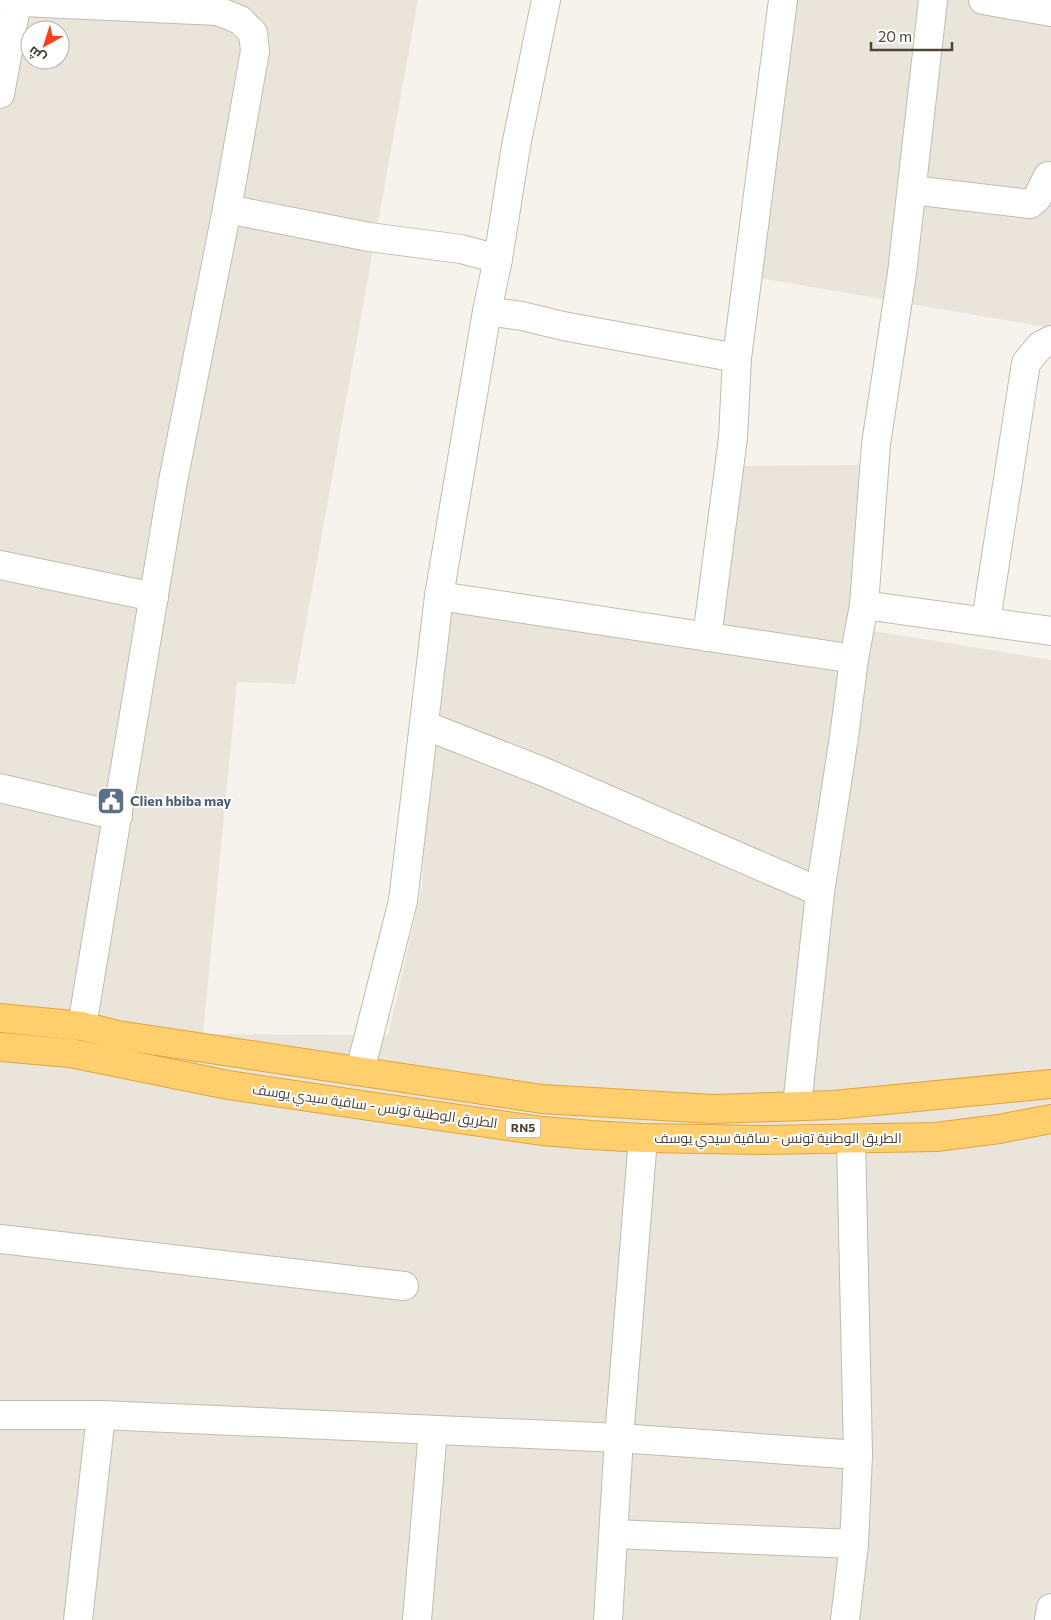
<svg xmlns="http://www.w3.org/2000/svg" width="1051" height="1620" font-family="Commissioner,Cairo,sans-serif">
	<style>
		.residential { fill: #eae5da; fill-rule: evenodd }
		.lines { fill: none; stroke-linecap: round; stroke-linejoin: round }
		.minor-casing { stroke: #c2bbae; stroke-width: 30 }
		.highway-casing { stroke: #e0a43c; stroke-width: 30 }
		.minor { stroke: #fff; stroke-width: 28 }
		.highway { stroke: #ffcf6e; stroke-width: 28 }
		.labels { text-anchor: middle; stroke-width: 4; stroke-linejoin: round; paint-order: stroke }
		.shield { fill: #fff; stroke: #817c74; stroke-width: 1 }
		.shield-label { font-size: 12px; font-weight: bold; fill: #4b4439 }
		.service-label { font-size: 14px; font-weight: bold; fill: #4e5e75; stroke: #fff; text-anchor: start }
		.street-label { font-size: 14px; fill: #4b4439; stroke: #fff }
	</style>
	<rect width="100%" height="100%" fill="#f6f3ec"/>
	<g class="residential">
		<path d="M0 0H418L295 684 237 682 203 1034 388 1035 422 887 427 769 448 606 712 646 743 466 879 465 867 630 1051 660V1620H0ZM30 30H60V60H30Z"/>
		<polygon points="794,0 968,0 1051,13 1051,328 759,278"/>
	</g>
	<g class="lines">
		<g class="minor-casing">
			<g id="minor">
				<polyline points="983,0 1051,12"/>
				<polyline points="0,1 218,11 240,20 253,33 255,51 227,209 173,481 82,1026"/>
				<polyline points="0,94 17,2"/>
				<polyline points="912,190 1030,204 1037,198 1048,176"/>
				<polyline points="227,209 369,237 461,249 498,259"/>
				<polyline points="487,311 522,316 563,326 737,358"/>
				<polyline points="0,565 154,597"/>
				<polyline points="439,596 854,659"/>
				<polyline points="864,605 1051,631"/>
				<polyline points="986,621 1026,363 1040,346 1051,340"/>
				<polyline points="707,637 733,438 737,358 783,0"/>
				<polyline points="424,725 544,772 820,892"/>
				<polyline points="0,788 118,816"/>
				<polyline points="360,1071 403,901 439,596 487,311 498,259 516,146 546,0"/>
				<polyline points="797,1106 820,892 844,737 854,659 864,605 876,444 902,273 933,0"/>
				<polyline points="0,1239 404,1286"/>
				<polyline points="0,1415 101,1415 619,1438 858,1455"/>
				<polyline points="614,1534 854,1544"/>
				<polyline points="78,1620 101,1415"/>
				<polyline points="417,1620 433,1430"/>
				<polyline points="608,1620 619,1438 643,1138"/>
				<polyline points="845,1620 854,1544 858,1455 851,1139"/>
				<polyline points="1049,1620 1051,1608"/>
			</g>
		</g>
		<g class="highway-casing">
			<g id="highway">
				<polyline points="0,1018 82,1026 118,1035 542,1099 713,1109 834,1105 1051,1084"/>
				<polyline points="0,1047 70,1053 228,1085 355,1104 542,1131 591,1135 643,1138 763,1140 936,1137 999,1129 1051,1119"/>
			</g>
		</g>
		<use href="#minor" class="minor"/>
		<use href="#highway" class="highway"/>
	</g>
	<defs>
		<g id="civic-square" transform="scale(1.4375)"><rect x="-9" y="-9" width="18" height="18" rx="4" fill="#5c6f8a" stroke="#fff"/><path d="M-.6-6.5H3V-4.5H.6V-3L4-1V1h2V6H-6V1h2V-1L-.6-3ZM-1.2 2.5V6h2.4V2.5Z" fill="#fff"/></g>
	</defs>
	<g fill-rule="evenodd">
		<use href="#civic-square" x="111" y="801"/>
	</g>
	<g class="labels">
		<rect class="shield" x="505.5" y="1118.5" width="35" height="19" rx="4"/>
		<g class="shield-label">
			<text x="523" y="1132">RN5</text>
		</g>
		<g class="service-label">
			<text x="130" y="806">Clien hbiba may</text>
		</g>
		<g class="street-label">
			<text transform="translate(375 1106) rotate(8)" y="5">الطريق الوطنية تونس - ساقية سيدي يوسف</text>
			<text x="778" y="1143">الطريق الوطنية تونس - ساقية سيدي يوسف</text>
		</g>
	</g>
	<g transform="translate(45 45) rotate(219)"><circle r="24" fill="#ffffff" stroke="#b7b4b0"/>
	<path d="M0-4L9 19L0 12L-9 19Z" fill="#fc3f1d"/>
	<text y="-8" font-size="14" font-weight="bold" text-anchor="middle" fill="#4b4439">ش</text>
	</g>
	<path d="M871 42v8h81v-8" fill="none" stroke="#4b4439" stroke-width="2.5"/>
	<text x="878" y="42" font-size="15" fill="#4b4439" stroke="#ffffff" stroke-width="4" paint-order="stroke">20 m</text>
</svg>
